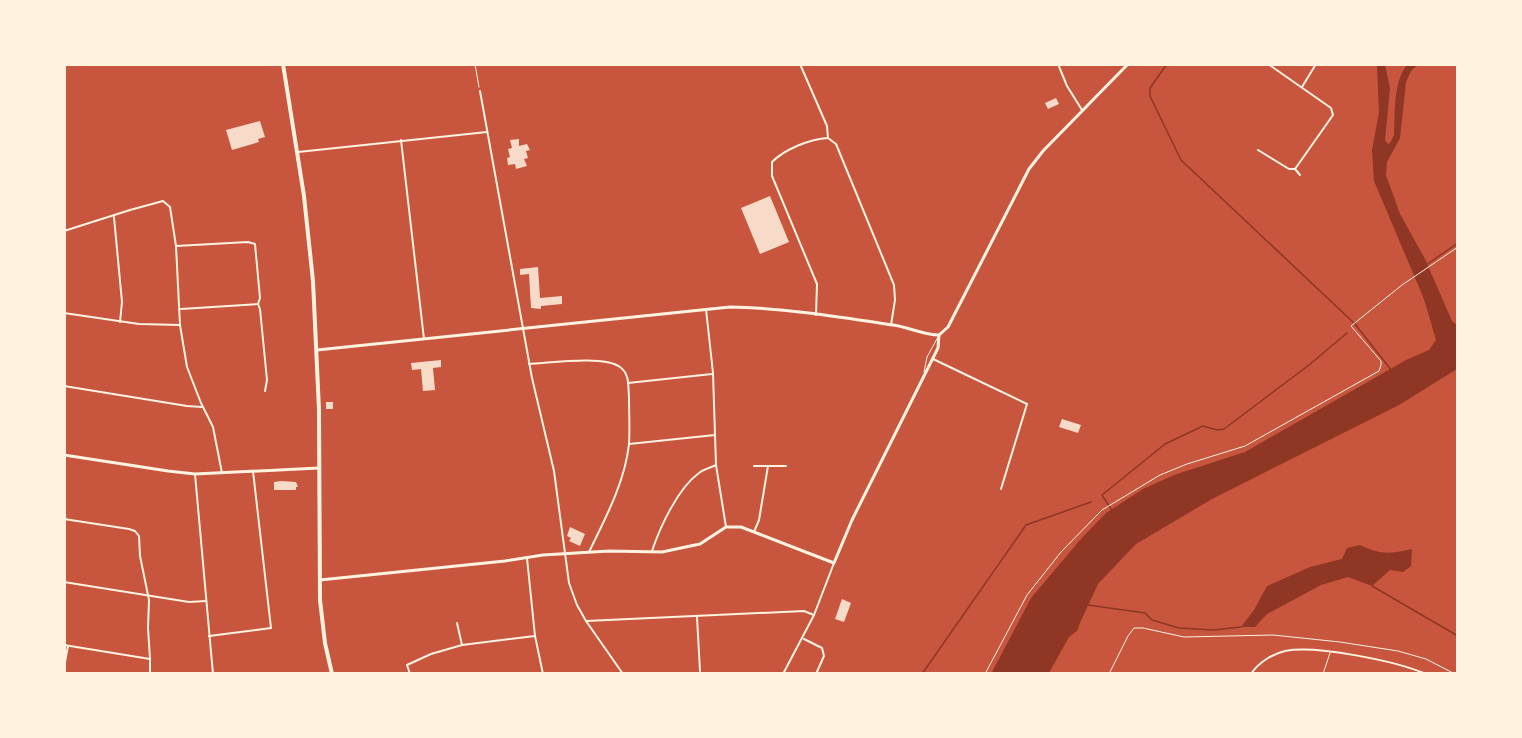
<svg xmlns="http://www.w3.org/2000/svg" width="1522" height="738" font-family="'Zilla Slab',serif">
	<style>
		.water { fill: #8f3625 }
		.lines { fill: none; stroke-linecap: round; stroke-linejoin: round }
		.stream { stroke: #8f3625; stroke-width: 1.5 }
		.building { fill: #f7dbc8 }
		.path { stroke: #fff3e0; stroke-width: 1 }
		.service { stroke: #fff3e0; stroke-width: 1 }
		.minor { stroke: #fff3e0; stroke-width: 2 }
		.tertiary { stroke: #fff3e0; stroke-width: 3 }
		.secondary { stroke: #fff3e0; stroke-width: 3 }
		.primary { stroke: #fff3e0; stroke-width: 4 }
	</style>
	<rect width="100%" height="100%" fill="#c8553d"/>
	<g class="water">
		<path d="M1377 65H1385L1390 88 1385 140 1388 144 1390 143 1394 135C1395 114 1393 82 1407 65H1417L1411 71 1406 82 1400 138 1387 162 1386 175 1400 214 1425 259 1452 321 1457 325V369L1399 405 1212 499 1136 544 1098 584 1079 625 1078 630 1069 637 1049 673 991 674 1031 598 1080 540 1106 513 1143 489 1174 475 1245 452 1406 360 1429 350 1436 340 1424 299 1374 181 1372 150 1379 112Z"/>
		<path d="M1360 545C1381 555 1390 554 1412 549L1411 566 1403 572 1390 570 1372 586 1348 577 1321 585 1267 614 1255 627H1241L1254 610 1267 586 1310 567 1342 559 1347 548Z"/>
	</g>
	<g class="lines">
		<g class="stream">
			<polyline points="1167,64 1150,88 1150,96 1181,160 1355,324 1392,371"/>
			<polyline points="1426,265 1458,243"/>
			<polyline points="1111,509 1102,495 1165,444 1203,426 1217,430 1224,429 1309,365 1347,333"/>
			<polyline points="1372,586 1458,636"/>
			<polyline points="1088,605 1145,613 1152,620 1179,628 1213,630 1241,627"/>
			<polyline points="922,674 1026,525 1091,502"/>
		</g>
	</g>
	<g class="building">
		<polygon points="1056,98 1059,104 1048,109 1045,103"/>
		<polygon points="260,121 265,137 258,139 259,142 232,150 226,130"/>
		<polygon points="519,139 519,146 527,144 530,150 526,151 528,158 524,159 527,166 516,169 515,164 508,165 507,158 510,157 508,149 512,148 510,140"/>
		<polygon points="770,196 789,242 760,254 741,208"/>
		<polygon points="538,267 540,298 562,296 562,304 541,306 541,309 531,308 529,274 520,275 520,269"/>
		<polygon points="441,360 441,367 433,368 435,390 423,391 421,369 412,370 411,363"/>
		<rect x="326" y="402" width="7" height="7"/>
		<polygon points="1062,419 1081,425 1078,433 1059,427"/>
		<polygon points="281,481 296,482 298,487 296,487 296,490 274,490 274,482"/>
		<polygon points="570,527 585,534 580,546 569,541 571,538 567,536"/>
		<polygon points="842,599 851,603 844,622 835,619"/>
	</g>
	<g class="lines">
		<g class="path">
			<polyline points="475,64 479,87"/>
			<polyline points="985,674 1027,595 1061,552 1102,510 1160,475 1187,464 1245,446 1379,371 1381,365 1381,361 1351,326 1402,285 1458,247"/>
			<polyline points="1109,674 1128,636 1134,628 1143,628 1184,637 1273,635 1340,642 1398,651 1426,659 1455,674"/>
		</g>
		<g class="service">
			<polyline points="924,372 927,357 938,337"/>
			<polyline points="1323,674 1330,653"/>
		</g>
		<g class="minor">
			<polyline points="800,64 827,126 828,138 836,144 894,285 895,300 891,325"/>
			<polyline points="1058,64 1067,86 1082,110"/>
			<polyline points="1302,87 1316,64"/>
			<polyline points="480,91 532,378 554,471 569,583 577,605 586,621 623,674"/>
			<polyline points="401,140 424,339"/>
			<polyline points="1258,150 1289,169 1295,169 1333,115 1331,108 1268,64"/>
			<polyline points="298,152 487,132"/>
			<polyline points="1295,169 1300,175"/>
			<polyline points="114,217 122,302 120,322"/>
			<polyline points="64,231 130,210 163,201 170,207 176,246 180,325 187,367 201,403 213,427 222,473"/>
			<polyline points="176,246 248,242 255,244 260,298 258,304 260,309 267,380 265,391"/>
			<polyline points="181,309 258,304"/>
			<polyline points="706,309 713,373 716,465 726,527"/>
			<polyline points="64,313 139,324 180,325"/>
			<path d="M816 315 817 284 772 176V162C785 149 810 139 828 138"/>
			<polyline points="933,359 1027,404 1001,489"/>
			<path d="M529 364C550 363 604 355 620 367 630 374 628 387 629 397 629 412 630 429 629 444 625 482 605 519 589 552"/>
			<polyline points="628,383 712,374"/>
			<polyline points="64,386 187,406 202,407"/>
			<polyline points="629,444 715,435"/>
			<polyline points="754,466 786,466"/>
			<polyline points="195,474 213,674"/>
			<polyline points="64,519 129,529 135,531 139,536 140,556 149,600 148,628 150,659 64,645"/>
			<polyline points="754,532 759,520 768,466"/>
			<path d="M652 551C660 527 678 488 699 473 704 469 710 468 716 465"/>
			<polyline points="527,558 535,636 543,674"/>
			<polyline points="64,582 189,602 206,601"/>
			<polyline points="697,617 700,671"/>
			<polyline points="586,621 804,611 814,615"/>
			<polyline points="457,623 462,645"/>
			<polyline points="209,636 271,628 253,471"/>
			<polyline points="804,639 822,648 824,656 816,674"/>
			<polyline points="64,667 68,646"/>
			<polyline points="150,674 150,659"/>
			<polyline points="410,674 407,665 431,654 462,645 535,636"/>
			<polyline points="783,674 814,615 834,563"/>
			<path d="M1251 674C1258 663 1272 654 1285 651 1316 645 1396 661 1426 674"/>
		</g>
		<g class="tertiary">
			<polyline points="64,455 168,471 195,474 319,468"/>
			<polyline points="320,580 505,561 543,555 609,551 662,552 700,544 726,527 741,527 834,563 852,520 938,348 939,335"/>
		</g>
		<path class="secondary" d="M317 350 730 307C784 308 840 317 893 325 908 327 924 335 939 335L948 327 1029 169 1043 151 1128 64"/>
		<polyline class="primary" points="283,64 304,196 313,281 319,410 320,600 325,643 332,674"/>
	</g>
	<rect width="1522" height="738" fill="none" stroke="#fff3e0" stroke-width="132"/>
</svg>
